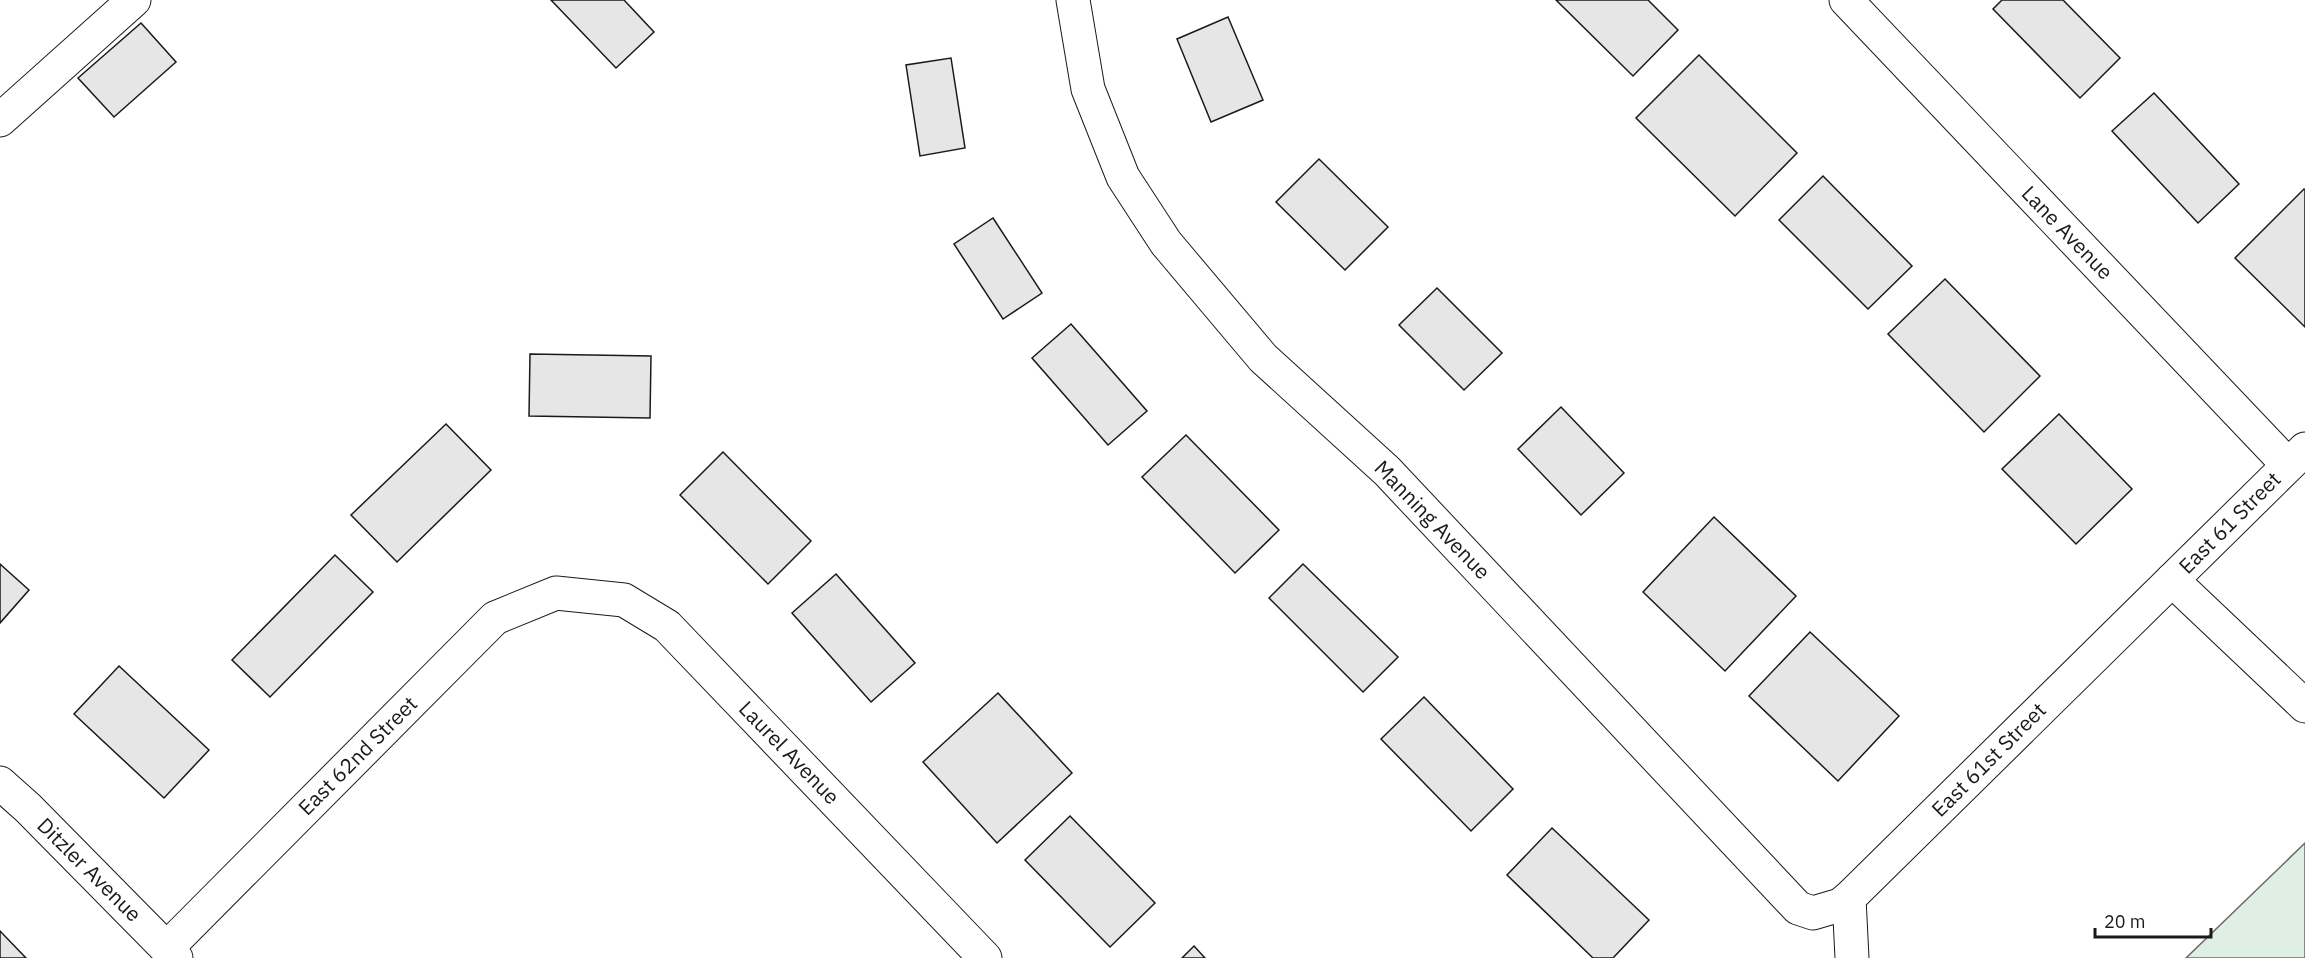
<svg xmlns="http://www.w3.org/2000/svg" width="2305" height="958" font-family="'IBM Plex Sans',sans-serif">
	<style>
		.green { fill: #e0efe3; stroke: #6a6a6a; stroke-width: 1.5 }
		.building { fill: #e6e6e6; stroke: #1a1a1a; stroke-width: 1.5 }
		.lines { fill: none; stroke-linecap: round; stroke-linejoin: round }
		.minor-casing { stroke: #1a1a1a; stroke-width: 35 }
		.minor { stroke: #fff; stroke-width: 33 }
		.labels { text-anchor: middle; stroke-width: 4.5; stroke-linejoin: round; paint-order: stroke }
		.street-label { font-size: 21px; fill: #1a1a1a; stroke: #fff }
	</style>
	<rect width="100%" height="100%" fill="#fff"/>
	<polygon class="green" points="2305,843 2305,958 2186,958"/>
	<g class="building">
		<polygon points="551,0 624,0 654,32 616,68"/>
		<polygon points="1556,0 1648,0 1678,30 1633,76"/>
		<polygon points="2002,0 2063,0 2120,58 2080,98 1993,9"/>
		<polygon points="1228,17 1263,100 1211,122 1177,39"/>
		<polygon points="141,23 176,62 114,117 78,78"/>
		<polygon points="1699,55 1797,153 1735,216 1636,118"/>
		<polygon points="951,58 965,148 920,156 906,65"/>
		<polygon points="2154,93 2239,184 2198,223 2112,131"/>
		<polygon points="1319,159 1388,227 1345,270 1276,202"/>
		<polygon points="1823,176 1912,266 1868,309 1779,220"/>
		<polygon points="2304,189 2305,190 2305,327 2235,258"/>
		<polygon points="993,218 1042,293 1003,319 954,244"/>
		<polygon points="1945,279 2040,376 1984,432 1888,334"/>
		<polygon points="1437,288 1502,353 1464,390 1399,325"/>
		<polygon points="1071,324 1147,411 1108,445 1032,358"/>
		<polygon points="530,354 651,356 650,418 529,416"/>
		<polygon points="1561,407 1624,473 1581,515 1518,449"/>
		<polygon points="2059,414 2132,489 2076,544 2002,469"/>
		<polygon points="446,424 491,470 397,562 351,515"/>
		<polygon points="1186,435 1279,530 1235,573 1142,477"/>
		<polygon points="723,452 811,541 768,584 680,495"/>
		<polygon points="1714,517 1796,596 1725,671 1643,592"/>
		<polygon points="335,555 373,592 270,697 232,660"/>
		<polygon points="0,564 29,590 0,623"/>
		<polygon points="1303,564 1398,657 1363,692 1269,598"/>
		<polygon points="836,574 915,663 871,702 792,613"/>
		<polygon points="1810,632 1899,716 1838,781 1749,696"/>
		<polygon points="119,666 209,750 164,798 74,714"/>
		<polygon points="998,693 1072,773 997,843 923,762"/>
		<polygon points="1424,697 1513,789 1471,831 1381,739"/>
		<polygon points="1070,816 1155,903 1110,947 1025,860"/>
		<polygon points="1552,828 1649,920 1613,958 1593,958 1507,875"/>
		<polygon points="0,931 26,958 0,958"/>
		<polygon points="1194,946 1205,958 1182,958"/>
	</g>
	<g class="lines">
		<g class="minor-casing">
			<g id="minor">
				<polyline points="1073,0 1088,89 1123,177 1166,243 1263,358 1387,471 1798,908 1813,913 1840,905 1849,898"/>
				<polyline points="1846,0 2288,465"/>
				<polyline points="0,120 134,0"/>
				<polyline points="2172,580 2305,706"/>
				<polyline points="0,783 28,808 176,958"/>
				<polyline points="167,948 495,618 556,593 624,600 667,626 985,958"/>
				<polyline points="1852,958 1849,898 2305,449"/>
			</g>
		</g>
		<use href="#minor" class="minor"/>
	</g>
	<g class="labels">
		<g class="street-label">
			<text transform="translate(2067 233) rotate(46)" y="7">Lane Avenue</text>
			<text transform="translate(1432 520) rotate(46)" y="7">Manning Avenue</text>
			<text transform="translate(2230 523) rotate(-45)" y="7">East 61 Street</text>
			<text transform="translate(789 753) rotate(46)" y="7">Laurel Avenue</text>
			<text transform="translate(358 756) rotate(-45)" y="7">East 62nd Street</text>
			<text transform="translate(1989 760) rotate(-45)" y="7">East 61st Street</text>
			<text transform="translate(89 870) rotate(45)" y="7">Ditzler Avenue</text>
		</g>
	</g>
	<path d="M2095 928v9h116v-9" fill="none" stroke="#1a1a1a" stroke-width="3"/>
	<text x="2104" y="928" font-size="18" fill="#1a1a1a" stroke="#ffffff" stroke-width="4.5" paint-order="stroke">20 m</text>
</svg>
